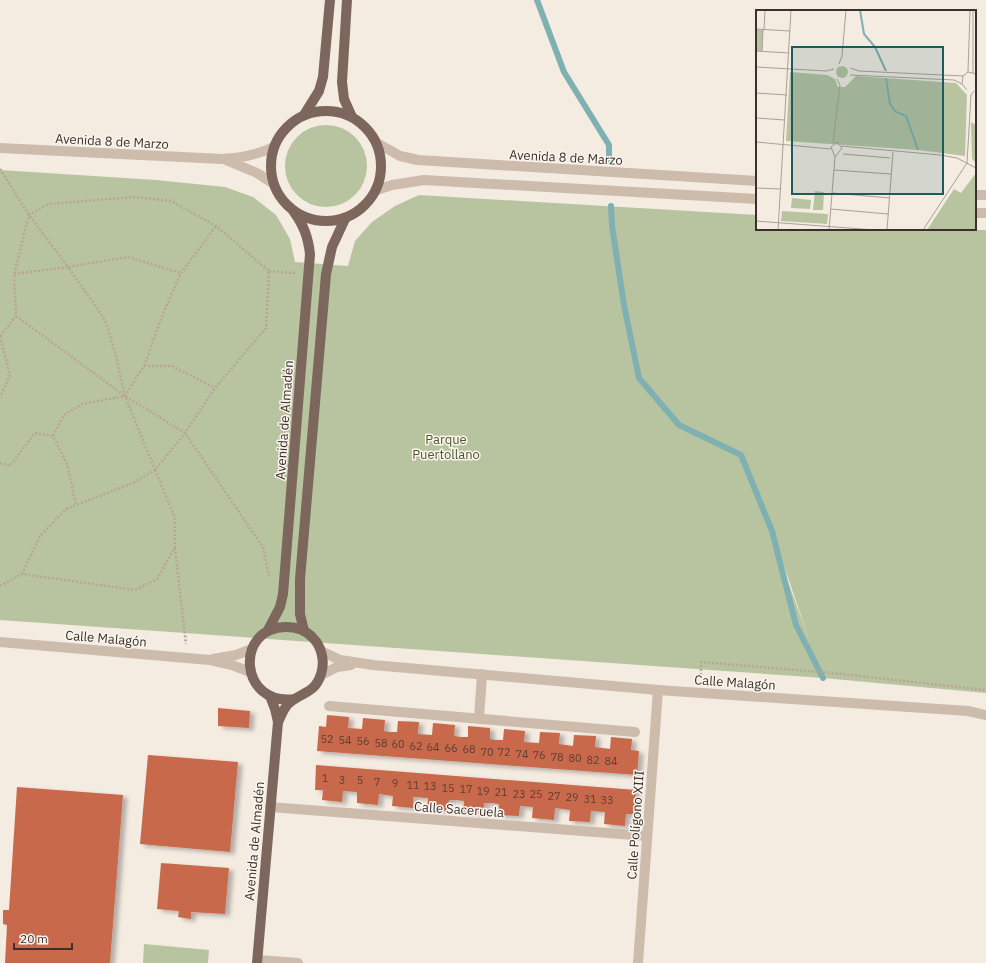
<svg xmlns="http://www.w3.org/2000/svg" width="986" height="963" font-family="'IBM Plex Sans',sans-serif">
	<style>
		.green { fill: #b8c4a0; fill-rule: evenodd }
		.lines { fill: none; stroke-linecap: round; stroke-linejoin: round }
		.stream { stroke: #7fb0b2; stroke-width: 6 }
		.building { fill: #c8694b; filter: url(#shadow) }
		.path { stroke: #b9a596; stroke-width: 2.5; stroke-dasharray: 2 2; stroke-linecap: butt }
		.street { stroke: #cdbbac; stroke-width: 10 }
		.primary { stroke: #7d675c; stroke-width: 10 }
		.labels { text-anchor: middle; stroke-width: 3; stroke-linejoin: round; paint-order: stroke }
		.number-label { font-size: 11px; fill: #5e3e33 }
		.street-label { font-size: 13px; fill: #3b302b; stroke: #fbf5ee }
		.park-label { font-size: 13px; fill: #4a5a2e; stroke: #fbf5ee }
		.inset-river { fill: none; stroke: #7fb0b2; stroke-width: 2 }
		.inset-road { fill: none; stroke: #aaa098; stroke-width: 1 }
		.view { fill: #1f5a5e; fill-opacity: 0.15; stroke: #1f5a5e; stroke-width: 2 }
		.inset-edge { fill: none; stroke: #3b302b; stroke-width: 2 }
	</style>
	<defs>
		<filter id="shadow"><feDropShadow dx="4.5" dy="2.5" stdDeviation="2" flood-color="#0004"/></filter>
	</defs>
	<rect width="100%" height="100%" fill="#f4ebe1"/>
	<g class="green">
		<circle cx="326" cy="166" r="41"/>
		<path d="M0 170 156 180 225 187 253 197 276 215 290 239 295 262 348 266 355 241 372 222 395 206 419 195 757 215V229L986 230V693L823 678 0 620ZM749 476 772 531 809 639Z"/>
		<polygon points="144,944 209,950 208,963 143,963"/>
	</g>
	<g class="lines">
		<g class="stream">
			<polyline points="537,0 564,72 609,145 609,162"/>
			<polyline points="611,206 612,226 624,305 639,378 679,425 741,455 772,531 796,625 823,678"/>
		</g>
	</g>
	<g class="building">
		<polygon points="218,708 250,711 249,728 218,726"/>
		<polygon points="327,715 349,717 348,728 362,729 363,718 385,720 384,731 390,732 397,732 398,721 419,722 418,734 432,735 433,723 455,725 454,736 461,737 468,737 468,726 490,728 490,739 496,740 503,740 504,729 525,731 524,742 539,743 540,732 560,733 559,744 573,746 574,735 596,736 595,747 610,749 611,737 632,739 631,750 639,751 637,775 317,751 319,726 326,727"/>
		<polygon points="148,755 238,762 230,852 140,844"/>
		<polygon points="316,765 636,790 634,814 626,814 625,826 604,824 605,812 591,811 590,822 569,821 570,810 555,808 554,820 532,818 533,807 520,806 519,816 498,815 499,804 491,803 484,803 483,814 463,812 464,801 456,800 449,800 448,811 427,809 428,798 413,797 413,808 392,806 393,796 379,794 378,805 357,803 357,792 343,791 342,802 322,800 323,790 315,790"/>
		<polygon points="17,787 123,795 110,963 5,963 7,925 3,924 3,910 9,910"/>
		<polygon points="161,863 229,868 225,914 191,912 191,919 178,917 179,911 157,909"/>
	</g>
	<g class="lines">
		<g class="path">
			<polyline points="0,169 29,215 68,267 127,257 181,273"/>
			<polyline points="269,271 295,273"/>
			<polyline points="16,316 125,396 185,433 263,547 269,576"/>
			<polyline points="0,336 16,316 14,274 29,215 48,204 135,197 171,201 216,226 269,271 266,328 215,388 185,433 155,470 125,396 116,356 105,320 68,267 14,274"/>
			<polyline points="0,336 10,376 0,397"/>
			<polyline points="144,366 162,316 181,273 216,226"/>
			<polyline points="53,436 64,415 82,404 125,396 144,366 172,366 215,388"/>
			<polyline points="0,463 10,466 35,433 53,436 67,464 76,505"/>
			<polygon points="155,470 175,518 175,547 157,579 135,590 22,574 40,536 66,509 133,483"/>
			<polyline points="175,548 186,644"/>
			<polyline points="0,586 22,574"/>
			<polyline points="701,679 701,662 832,673 986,690"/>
		</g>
		<g class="street">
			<polyline points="377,143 400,156 418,160 757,181"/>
			<path d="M0 148 222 159C241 158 257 155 274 147"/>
			<polyline points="228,161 257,173 274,184"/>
			<polyline points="377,190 392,185 424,180 757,199"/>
			<polyline points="975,195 986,195"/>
			<polyline points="975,213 986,213"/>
			<polyline points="0,642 210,660 232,665 250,672"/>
			<polyline points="321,651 340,660 373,665 658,690 968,711 986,715"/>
			<polyline points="213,659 236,655 252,649"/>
			<polyline points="321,675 337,667 351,665"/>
			<polyline points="329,706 635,732"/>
			<polyline points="479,718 482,674"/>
			<polyline points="270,807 647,836"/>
			<polyline points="258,960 298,963"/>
			<polyline points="638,963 658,690"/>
		</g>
		<g class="primary">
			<polyline points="347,0 342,82 344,99 352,117"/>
			<circle cx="326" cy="166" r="55"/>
			<polyline points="304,115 319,91 323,77 330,0"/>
			<path d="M268 630 280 607 283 594 310 254C308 237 304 226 294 212"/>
			<polyline points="304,631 300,614 300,579 326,274 332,247 345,219"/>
			<path d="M278 722C281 716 284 708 288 704 301 692 315 694 321 674 325 662 322 647 313 638 306 630 296 627 286 627 234 627 239 707 295 699"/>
			<polyline points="257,963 278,722 275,709 270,696"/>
		</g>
	</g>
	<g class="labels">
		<g class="number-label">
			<text x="327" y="743">52</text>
			<text x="345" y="744">54</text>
			<text x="363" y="745">56</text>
			<text x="381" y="747">58</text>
			<text x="398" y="748">60</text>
			<text x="416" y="750">62</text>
			<text x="433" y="751">64</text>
			<text x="451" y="752">66</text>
			<text x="469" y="753">68</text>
			<text x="487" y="756">70</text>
			<text x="504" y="756">72</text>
			<text x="522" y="758">74</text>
			<text x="539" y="759">76</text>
			<text x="557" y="761">78</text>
			<text x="575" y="762">80</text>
			<text x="593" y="764">82</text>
			<text x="611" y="765">84</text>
			<text x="325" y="782">1</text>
			<text x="342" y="784">3</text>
			<text x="360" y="784">5</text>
			<text x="377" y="786">7</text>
			<text x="395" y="787">9</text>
			<text x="413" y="789">11</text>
			<text x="430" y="790">13</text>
			<text x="448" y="792">15</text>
			<text x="466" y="793">17</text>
			<text x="483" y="795">19</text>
			<text x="501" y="796">21</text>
			<text x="519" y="798">23</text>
			<text x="536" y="798">25</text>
			<text x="554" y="800">27</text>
			<text x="572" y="801">29</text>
			<text x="590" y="803">31</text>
			<text x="607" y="804">33</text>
		</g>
		<g class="street-label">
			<text transform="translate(112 141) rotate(3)" y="5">Avenida 8 de Marzo</text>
			<text transform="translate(566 157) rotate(3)" y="5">Avenida 8 de Marzo</text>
			<text transform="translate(284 420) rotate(-86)" y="5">Avenida de Almadén</text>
			<text transform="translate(106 638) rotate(5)" y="5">Calle Malagón</text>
			<text transform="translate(735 682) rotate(4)" y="5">Calle Malagón</text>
			<text transform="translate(459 809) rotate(4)" y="5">Calle Saceruela</text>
			<text transform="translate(635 825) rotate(-86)" y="5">Calle Polígono XIII</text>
			<text transform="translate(254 841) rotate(-85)" y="5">Avenida de Almadén</text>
		</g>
		<g class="park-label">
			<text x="446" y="444">Parque<tspan x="446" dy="15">Puertollano</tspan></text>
		</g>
	</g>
	<g transform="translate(756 10)">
		<rect width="220" height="220" fill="#f4ebe1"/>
		<path d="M0 19 7 20 6 41H0ZM80 62a6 6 0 1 1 12 0a6 6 0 1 1-12 0ZM34 62 71 65 79 69 82 77H89L100 66 200 73 211 85 209 146 162 140 30 131ZM215 112 220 115V153L216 149ZM220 163V220H171L198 179 205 183ZM59 181 68 182 67 200H57ZM36 188 55 190 54 199 35 198ZM26 201 72 204 71 214 25 211Z" fill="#b8c4a0"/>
		<path class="inset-river" d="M104 0 108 24 119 37 130 61M130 68 134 94 140 102 150 106 162 140"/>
		<path class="inset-road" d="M217 0V63M0 19 34 21M8 20 9 0M0 41 33 43M6 41 7 20M83 54 86 46 90 0M0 57 70 61 78 59M94 58 103 61 207 66M212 62 214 0M94 65 198 70 206 74M211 80 206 74 207 66 212 62 220 64M0 83 31 85M0 108 29 110M0 132 75 139M77 133 84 75 81 69M85 136 184 145 201 148 220 158M87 144 134 148M78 160 135 164M0 178 25 179M76 183 134 188M75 199 132 204M0 211 119 220M22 220 35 0M73 220 79 147 75 137 81 132 86 138 79 147M131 220 137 142M167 220 211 153 215 85 218 81"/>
		<path class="view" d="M36 37H187V184H36Z"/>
		<rect width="220" height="220" class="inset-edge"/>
	</g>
	<path d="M14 943v6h58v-6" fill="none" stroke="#3b302b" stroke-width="2"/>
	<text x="20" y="943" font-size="12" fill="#3b302b" stroke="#fbf5ee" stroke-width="3" paint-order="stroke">20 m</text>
</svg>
